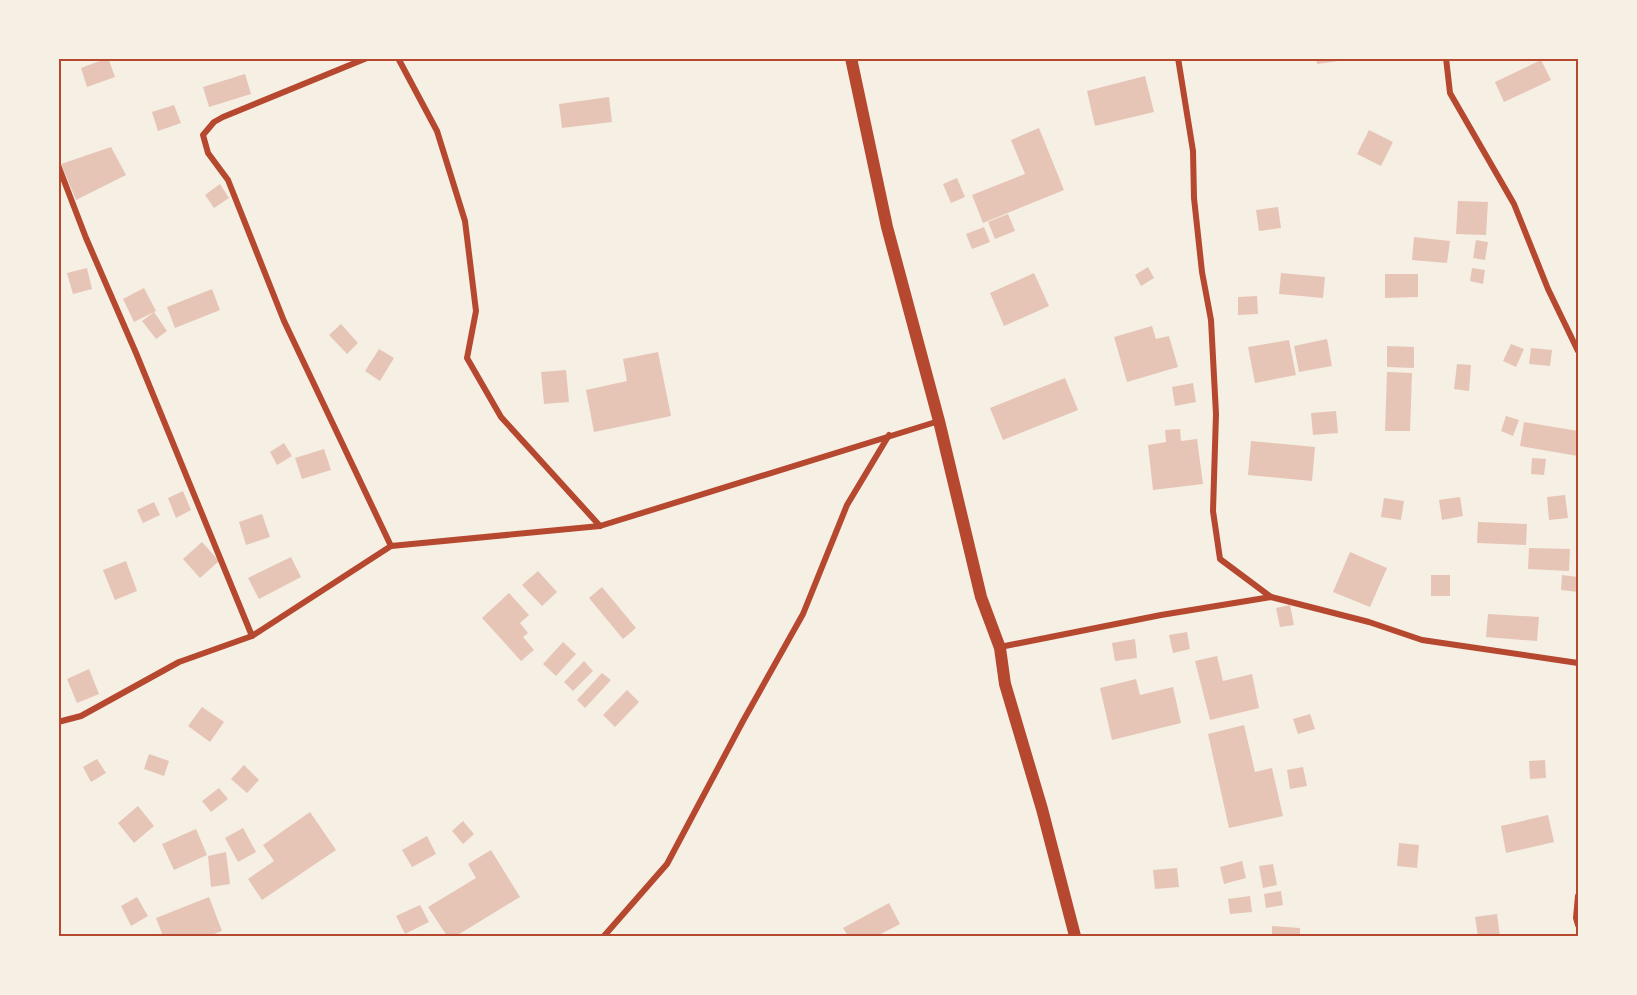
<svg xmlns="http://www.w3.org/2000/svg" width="1637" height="995" font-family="Montserrat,sans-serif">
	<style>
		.building { fill: #e6c5b7 }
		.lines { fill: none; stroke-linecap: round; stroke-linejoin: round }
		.minor { stroke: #b5482f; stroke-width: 6 }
		.secondary { stroke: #b5482f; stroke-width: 12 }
		.neatline { fill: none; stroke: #b5482f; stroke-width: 2 }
	</style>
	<rect width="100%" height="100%" fill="#f6efe4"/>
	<g class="building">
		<polygon points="108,58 115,77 87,87 81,68"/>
		<polygon points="1316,58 1345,58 1345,60 1317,64"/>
		<polygon points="1541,60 1551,80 1504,102 1495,82"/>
		<polygon points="245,74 251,94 209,107 203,87"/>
		<polygon points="1145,76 1154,112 1095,126 1087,91"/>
		<polygon points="609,97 612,122 562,128 559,104"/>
		<polygon points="174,105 181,123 158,131 152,112"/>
		<polygon points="1039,128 1064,190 983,223 972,195 1025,174 1011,140"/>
		<polygon points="1369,130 1393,142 1381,166 1357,154"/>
		<polygon points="111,147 126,175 76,200 61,164"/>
		<polygon points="957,178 965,197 951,203 943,184"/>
		<polygon points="220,184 229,198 214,208 205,195"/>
		<polygon points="1458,201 1488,202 1486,235 1456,234"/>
		<polygon points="1278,207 1281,228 1259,231 1256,210"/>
		<polygon points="1008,214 1015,231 995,239 988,222"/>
		<polygon points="984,227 990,242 972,249 966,234"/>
		<polygon points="1414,237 1450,241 1447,263 1412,260"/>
		<polygon points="1476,240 1488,242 1485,260 1473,258"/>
		<polygon points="1148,267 1154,278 1141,286 1135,275"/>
		<polygon points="87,268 92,289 73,294 67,273"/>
		<polygon points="1472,268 1485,270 1483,284 1470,281"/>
		<polygon points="1034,273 1049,306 1004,326 990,293"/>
		<polygon points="1281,273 1325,277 1323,298 1279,294"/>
		<polygon points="1385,274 1418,274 1418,297 1385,298"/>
		<polygon points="144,288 156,311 134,322 123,299"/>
		<polygon points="212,289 220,310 175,328 167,307"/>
		<polygon points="1257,296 1258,314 1238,315 1238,297"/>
		<polygon points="154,312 167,331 156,339 142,321"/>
		<polygon points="341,324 358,343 347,354 329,335"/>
		<polygon points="1152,326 1156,339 1169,336 1178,367 1127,382 1114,337"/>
		<polygon points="1327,339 1332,366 1299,372 1294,346"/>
		<polygon points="1289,340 1296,375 1255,383 1248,347"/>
		<polygon points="1511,344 1524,349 1516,367 1503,361"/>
		<polygon points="1387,346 1414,347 1414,368 1387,367"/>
		<polygon points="1531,348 1552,350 1550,366 1529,364"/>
		<polygon points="379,349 394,358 380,381 365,371"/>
		<polygon points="658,352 671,416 594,432 586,390 627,381 623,359"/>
		<polygon points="1457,364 1471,365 1469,391 1454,389"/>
		<polygon points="566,370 569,402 544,404 541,372"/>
		<polygon points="1387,372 1412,373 1410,431 1385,431"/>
		<polygon points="1065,378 1078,410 1003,440 990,408"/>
		<polygon points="1193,383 1196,402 1175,406 1172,387"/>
		<polygon points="1336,411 1338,433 1313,435 1311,413"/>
		<polygon points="1506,416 1519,420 1513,436 1501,431"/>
		<polygon points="1524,422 1578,431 1578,456 1520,446"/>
		<polygon points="1180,429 1181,441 1197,439 1203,484 1153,490 1148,445 1166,442 1165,430"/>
		<polygon points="1251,441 1315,447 1312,481 1248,475"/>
		<polygon points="284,443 292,456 277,465 270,452"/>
		<polygon points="324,449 331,470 302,479 295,458"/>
		<polygon points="1532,458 1546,459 1544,475 1531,474"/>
		<polygon points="183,491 191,510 176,518 168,498"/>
		<polygon points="1565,495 1568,518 1549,520 1547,497"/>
		<polygon points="1460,497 1463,516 1442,520 1439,500"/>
		<polygon points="1384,498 1404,501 1401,520 1381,517"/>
		<polygon points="154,502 160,515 143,523 137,510"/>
		<polygon points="262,514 270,537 246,545 239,522"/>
		<polygon points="1478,522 1527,524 1526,545 1477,543"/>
		<polygon points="202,542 219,561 200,578 183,559"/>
		<polygon points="1529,548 1570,549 1569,571 1528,569"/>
		<polygon points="1350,552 1387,568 1370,607 1333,592"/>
		<polygon points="291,557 301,577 259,599 248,578"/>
		<polygon points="126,561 137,591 115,600 103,570"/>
		<polygon points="538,571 557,592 542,606 522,585"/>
		<rect x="1431" y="575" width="19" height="21"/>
		<polygon points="1562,575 1578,577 1578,592 1561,590"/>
		<polygon points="602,587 636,628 623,639 589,598"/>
		<polygon points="509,593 529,615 520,623 528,633 523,637 534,650 521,661 482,618"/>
		<polygon points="1290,605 1294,625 1280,627 1276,608"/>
		<polygon points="1488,614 1539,617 1537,641 1486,637"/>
		<polygon points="1187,632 1190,649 1173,653 1169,635"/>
		<polygon points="1135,639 1137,658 1115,661 1112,643"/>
		<polygon points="563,642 576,654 556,676 543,664"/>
		<polygon points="1217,656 1223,681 1252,674 1259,708 1210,720 1195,661"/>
		<polygon points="584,661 593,671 573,691 564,682"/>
		<polygon points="89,669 99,694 77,703 67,679"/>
		<polygon points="602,673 611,680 585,708 577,700"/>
		<polygon points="1136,679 1140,695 1173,687 1181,723 1112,740 1100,688"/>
		<polygon points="627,690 639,702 615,727 603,715"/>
		<polygon points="202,707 224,722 210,742 188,726"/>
		<polygon points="1310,714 1315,729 1298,734 1293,719"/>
		<polygon points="1244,725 1255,772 1272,768 1283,816 1229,828 1208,734"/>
		<polygon points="149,754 169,761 164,776 144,769"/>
		<polygon points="97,759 106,773 91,782 83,767"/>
		<polygon points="1545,760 1546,778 1530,779 1529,761"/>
		<polygon points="244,765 259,780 247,793 231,779"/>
		<polygon points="1303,767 1307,786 1290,789 1287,770"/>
		<polygon points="219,788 228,799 211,812 202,801"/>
		<polygon points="138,806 154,826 134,843 118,823"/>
		<polygon points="310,812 336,850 262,900 248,879 274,861 263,845"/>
		<polygon points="1548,815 1554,842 1506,853 1501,826"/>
		<polygon points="463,821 474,834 463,844 452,831"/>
		<polygon points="243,828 256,852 238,862 225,838"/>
		<polygon points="196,829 207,855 174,870 162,844"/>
		<polygon points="427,836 436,854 412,867 402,850"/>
		<polygon points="1399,843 1419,845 1417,868 1397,866"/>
		<polygon points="491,850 520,897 456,936 447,936 428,907 476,878 468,864"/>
		<polygon points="226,852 230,884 211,887 208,856"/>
		<polygon points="1242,861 1246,878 1224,884 1220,867"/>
		<polygon points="1273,864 1277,885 1263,888 1259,866"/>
		<polygon points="1177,868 1179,887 1155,889 1153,870"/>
		<polygon points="1281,891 1283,905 1266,908 1264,894"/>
		<polygon points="1250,896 1252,912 1230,914 1228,899"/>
		<polygon points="137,897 148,916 131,926 121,906"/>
		<polygon points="209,897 222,931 209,936 163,936 156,918"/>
		<polygon points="889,903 900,924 877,936 848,936 843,928"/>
		<polygon points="420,905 429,922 405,934 396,916"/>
		<polygon points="1497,914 1500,936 1478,936 1475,917"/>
		<polygon points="1272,926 1300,928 1300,936 1272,936"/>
	</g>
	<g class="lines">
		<g class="minor">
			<polyline points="367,58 223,117 214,122 203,135 208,153 228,180 284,321 391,546"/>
			<polyline points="398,58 437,131 465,221 476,311 467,358 501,417 600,526"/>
			<polyline points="1178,58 1193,151 1194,198 1202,272 1211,320 1216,414 1213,511 1220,559 1271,597"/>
			<polyline points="1446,58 1450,93 1514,204 1548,289 1578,351"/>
			<polyline points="58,165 86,238 136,353 252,636"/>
			<polyline points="1000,647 1161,615 1271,597 1369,622 1422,640 1578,663"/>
			<polyline points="58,722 81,716 179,662 252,636 391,546 600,526 939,421"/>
			<polyline points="1578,896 1576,918 1578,925"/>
			<polyline points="604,936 667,864 743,721 803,614 847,505 889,435"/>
		</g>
		<polyline class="secondary" points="851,58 887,227 939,421 981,597 1000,648 1005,684 1042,809 1075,936"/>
	</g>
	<rect width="1637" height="995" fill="none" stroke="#f6efe4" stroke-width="120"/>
	<rect x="60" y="60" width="1517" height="875" class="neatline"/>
</svg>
